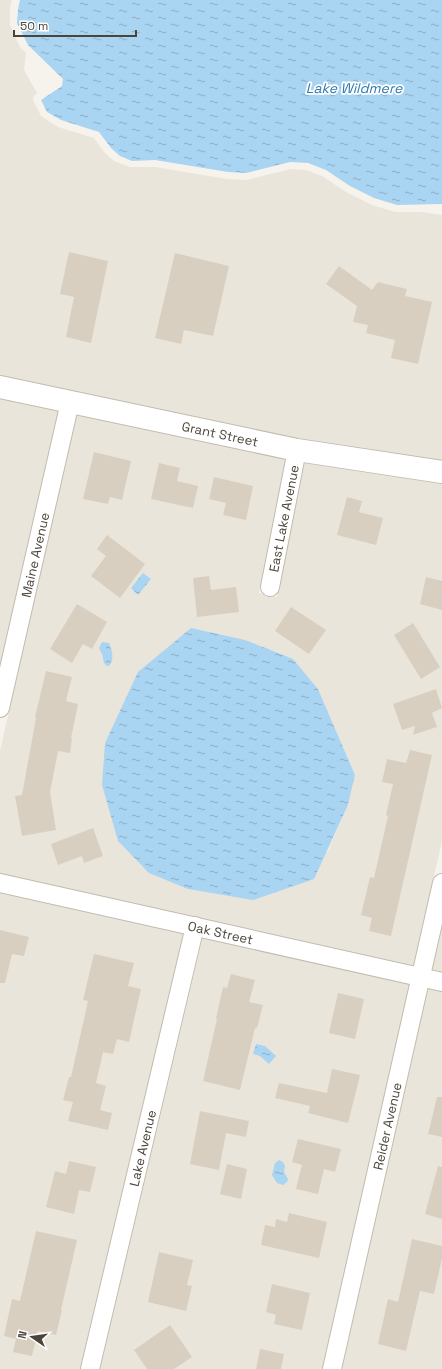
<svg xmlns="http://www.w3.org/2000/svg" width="442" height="1369" font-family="'Space Grotesk',sans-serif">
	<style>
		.residential { fill: #eae5da; fill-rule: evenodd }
		.water { fill: url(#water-ripples) }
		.building { fill: #d8cfc1 }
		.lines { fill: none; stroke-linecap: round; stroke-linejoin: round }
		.minor-casing { stroke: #c2bbae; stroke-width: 20 }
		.tertiary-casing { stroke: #c2bbae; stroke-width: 24 }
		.minor { stroke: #fff; stroke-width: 18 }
		.tertiary { stroke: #fff; stroke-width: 22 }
		.labels { text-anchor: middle; stroke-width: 3.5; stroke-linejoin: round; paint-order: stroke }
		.street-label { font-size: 13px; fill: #4b4439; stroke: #fff }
		.water-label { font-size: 14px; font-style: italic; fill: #2e7ab2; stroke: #fff }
	</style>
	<defs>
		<pattern id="water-ripples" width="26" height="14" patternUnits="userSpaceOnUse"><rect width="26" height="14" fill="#a9d4f2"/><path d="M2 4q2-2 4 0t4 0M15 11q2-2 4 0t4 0" fill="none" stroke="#8caec5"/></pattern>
	</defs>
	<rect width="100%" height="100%" fill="#f6f3ec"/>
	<g class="residential">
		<polygon points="0,0 12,0 10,7 10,25 20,47 26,53 24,70 37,93 34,96 33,100 41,116 58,127 94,138 104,152 114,161 130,167 155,167 227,179 246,180 291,169 306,170 322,176 346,192 372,205 395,212 421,212 442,215 442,464 299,442 0,378"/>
		<polygon points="0,396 59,408 0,665"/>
		<path d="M77 412 286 457 259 593 277 597 305 460 442 481V841L413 967 0 874V751ZM293 659 318 689 355 775 348 805 327 853Z"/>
		<polygon points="0,891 184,933 80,1369 0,1369"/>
		<polygon points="442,925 442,973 432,971"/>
		<polygon points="203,937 410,983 323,1369 100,1369"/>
		<polygon points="428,987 442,990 442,1369 342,1369"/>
	</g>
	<g class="water">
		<polygon points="20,0 442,0 442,204 397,205 374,198 350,186 326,170 308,163 290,162 246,173 228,172 155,160 132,161 120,156 111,148 99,132 61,120 47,112 41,100 62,86 63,79 28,45 17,23 18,9"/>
		<polygon points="143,573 151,579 138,595 131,588"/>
		<polygon points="191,628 245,640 293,659 318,689 355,775 348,805 314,879 253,900 188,889 149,873 118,841 102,785 105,743 138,672"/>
		<path d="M102 642 109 643C112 651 115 659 109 666H107L104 663 102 654 99 648Z"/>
		<polygon points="256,1044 265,1046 276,1056 269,1064 260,1056 253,1054"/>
		<polygon points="279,1160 283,1162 285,1166 284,1172 288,1179 287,1182 283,1185 277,1183 272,1175 275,1163"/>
	</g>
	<g class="building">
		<polygon points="69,252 108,261 91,343 66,337 74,297 60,294"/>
		<polygon points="175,253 229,266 213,336 184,330 181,344 155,338"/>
		<polygon points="339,266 372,290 378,282 407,289 405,296 432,302 418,364 391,358 395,340 366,333 368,325 353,322 357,306 326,284"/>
		<polygon points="94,452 131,461 122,500 110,497 108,504 83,499"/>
		<polygon points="159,463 180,468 177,481 198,486 193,508 151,499"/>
		<polygon points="214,477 253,486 246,520 223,515 226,503 209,499"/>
		<polygon points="347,497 362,501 359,512 383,518 376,545 337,535"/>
		<polygon points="107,535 145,564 120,598 91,576 106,556 97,549"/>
		<polygon points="209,576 211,590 236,587 239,612 197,617 193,578"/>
		<polygon points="426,577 442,581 442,610 420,604"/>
		<polygon points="77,604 107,622 92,649 83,644 72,663 50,649"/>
		<polygon points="291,607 326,630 309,654 275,631"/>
		<polygon points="413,623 440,667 421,679 394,635"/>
		<polygon points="46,671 72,677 66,701 78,704 71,738 72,738 70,753 58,751 50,792 56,830 22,836 15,796 22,795 36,718 35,717"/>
		<polygon points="436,689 442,708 432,713 437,727 413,735 415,726 402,730 393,704"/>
		<polygon points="410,750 432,755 391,936 369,931 372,918 361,915 370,877 374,878 388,816 386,815 393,784 382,782 387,759 406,763"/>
		<polygon points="93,828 103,856 84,863 82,856 58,865 51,844"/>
		<polygon points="0,930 29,937 24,956 12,954 5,983 0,983"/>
		<polygon points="94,954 134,963 128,986 141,989 129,1042 117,1039 113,1054 103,1052 96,1083 106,1086 100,1110 112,1113 108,1130 68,1121 73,1102 63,1100 69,1077 71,1077 88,1001 83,1000"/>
		<polygon points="231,974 255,980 249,1002 263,1005 257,1028 255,1028 240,1090 203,1081 217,1019 216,1019 223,987 227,988"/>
		<polygon points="338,993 364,999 355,1039 329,1033"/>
		<polygon points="332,1069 360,1075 348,1123 308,1113 310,1106 275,1098 279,1083 327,1093"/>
		<polygon points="437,1097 442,1097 442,1137 428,1134"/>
		<polygon points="200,1111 249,1121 246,1137 226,1133 219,1170 190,1164"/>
		<polygon points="298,1139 341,1149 335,1172 324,1169 318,1194 296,1189 302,1165 292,1162"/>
		<polygon points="69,1161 96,1167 90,1192 79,1190 74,1214 46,1207 55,1171 66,1174"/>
		<polygon points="227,1164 247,1169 241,1199 220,1194"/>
		<polygon points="438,1166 442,1167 442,1219 425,1214"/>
		<polygon points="289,1213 327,1222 319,1258 261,1245 265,1225 275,1227 276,1219 287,1222"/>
		<polygon points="36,1231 77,1240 61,1310 62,1310 56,1335 38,1331 32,1356 13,1352 16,1339 4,1336 12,1299 20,1301"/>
		<polygon points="412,1239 442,1246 442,1258 434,1294 420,1291 406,1351 378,1344 388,1299 398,1302"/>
		<polygon points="159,1252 193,1260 187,1285 192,1286 186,1311 148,1302"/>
		<polygon points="272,1284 310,1293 302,1330 274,1324 276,1315 266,1312"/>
		<polygon points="170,1325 192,1357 174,1369 147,1369 134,1350"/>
		<polygon points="260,1349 284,1354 281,1369 256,1369"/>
	</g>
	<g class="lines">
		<g class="minor-casing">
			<g id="minor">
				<path id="s1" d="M270 587 297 450"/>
				<path id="s2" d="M0 708 70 402"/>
				<path id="s3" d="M0 883 442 982"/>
				<path id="s4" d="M90 1369 195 926"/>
				<path id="s5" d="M332 1369 442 883"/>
			</g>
		</g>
		<g class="tertiary-casing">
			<g id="tertiary">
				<path id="s6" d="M0 387 297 450 442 472"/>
			</g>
		</g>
		<use href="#minor" class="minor"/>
		<use href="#tertiary" class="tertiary"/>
	</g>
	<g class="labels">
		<g class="street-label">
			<text dy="5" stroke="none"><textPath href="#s6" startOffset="225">Grant Street</textPath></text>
			<text dy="5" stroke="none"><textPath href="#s1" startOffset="70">East Lake Avenue</textPath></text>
			<text dy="5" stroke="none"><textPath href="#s2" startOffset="157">Maine Avenue</textPath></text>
			<text dy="5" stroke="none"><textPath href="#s3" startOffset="226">Oak Street</textPath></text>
			<text dy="5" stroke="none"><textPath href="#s5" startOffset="249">Reider Avenue</textPath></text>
			<text dy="5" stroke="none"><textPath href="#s4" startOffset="227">Lake Avenue</textPath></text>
		</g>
		<g class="water-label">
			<text x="354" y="93">Lake Wildmere</text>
		</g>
	</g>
	<g transform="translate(32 1337) rotate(283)" stroke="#ffffff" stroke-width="3" paint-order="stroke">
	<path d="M0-3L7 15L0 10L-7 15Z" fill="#4b4439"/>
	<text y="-6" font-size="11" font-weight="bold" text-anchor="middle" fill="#4b4439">N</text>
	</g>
	<path d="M14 30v6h122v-6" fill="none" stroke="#4b4439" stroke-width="2"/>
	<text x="20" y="30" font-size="12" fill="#4b4439" stroke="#ffffff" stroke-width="3" paint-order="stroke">50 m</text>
</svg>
